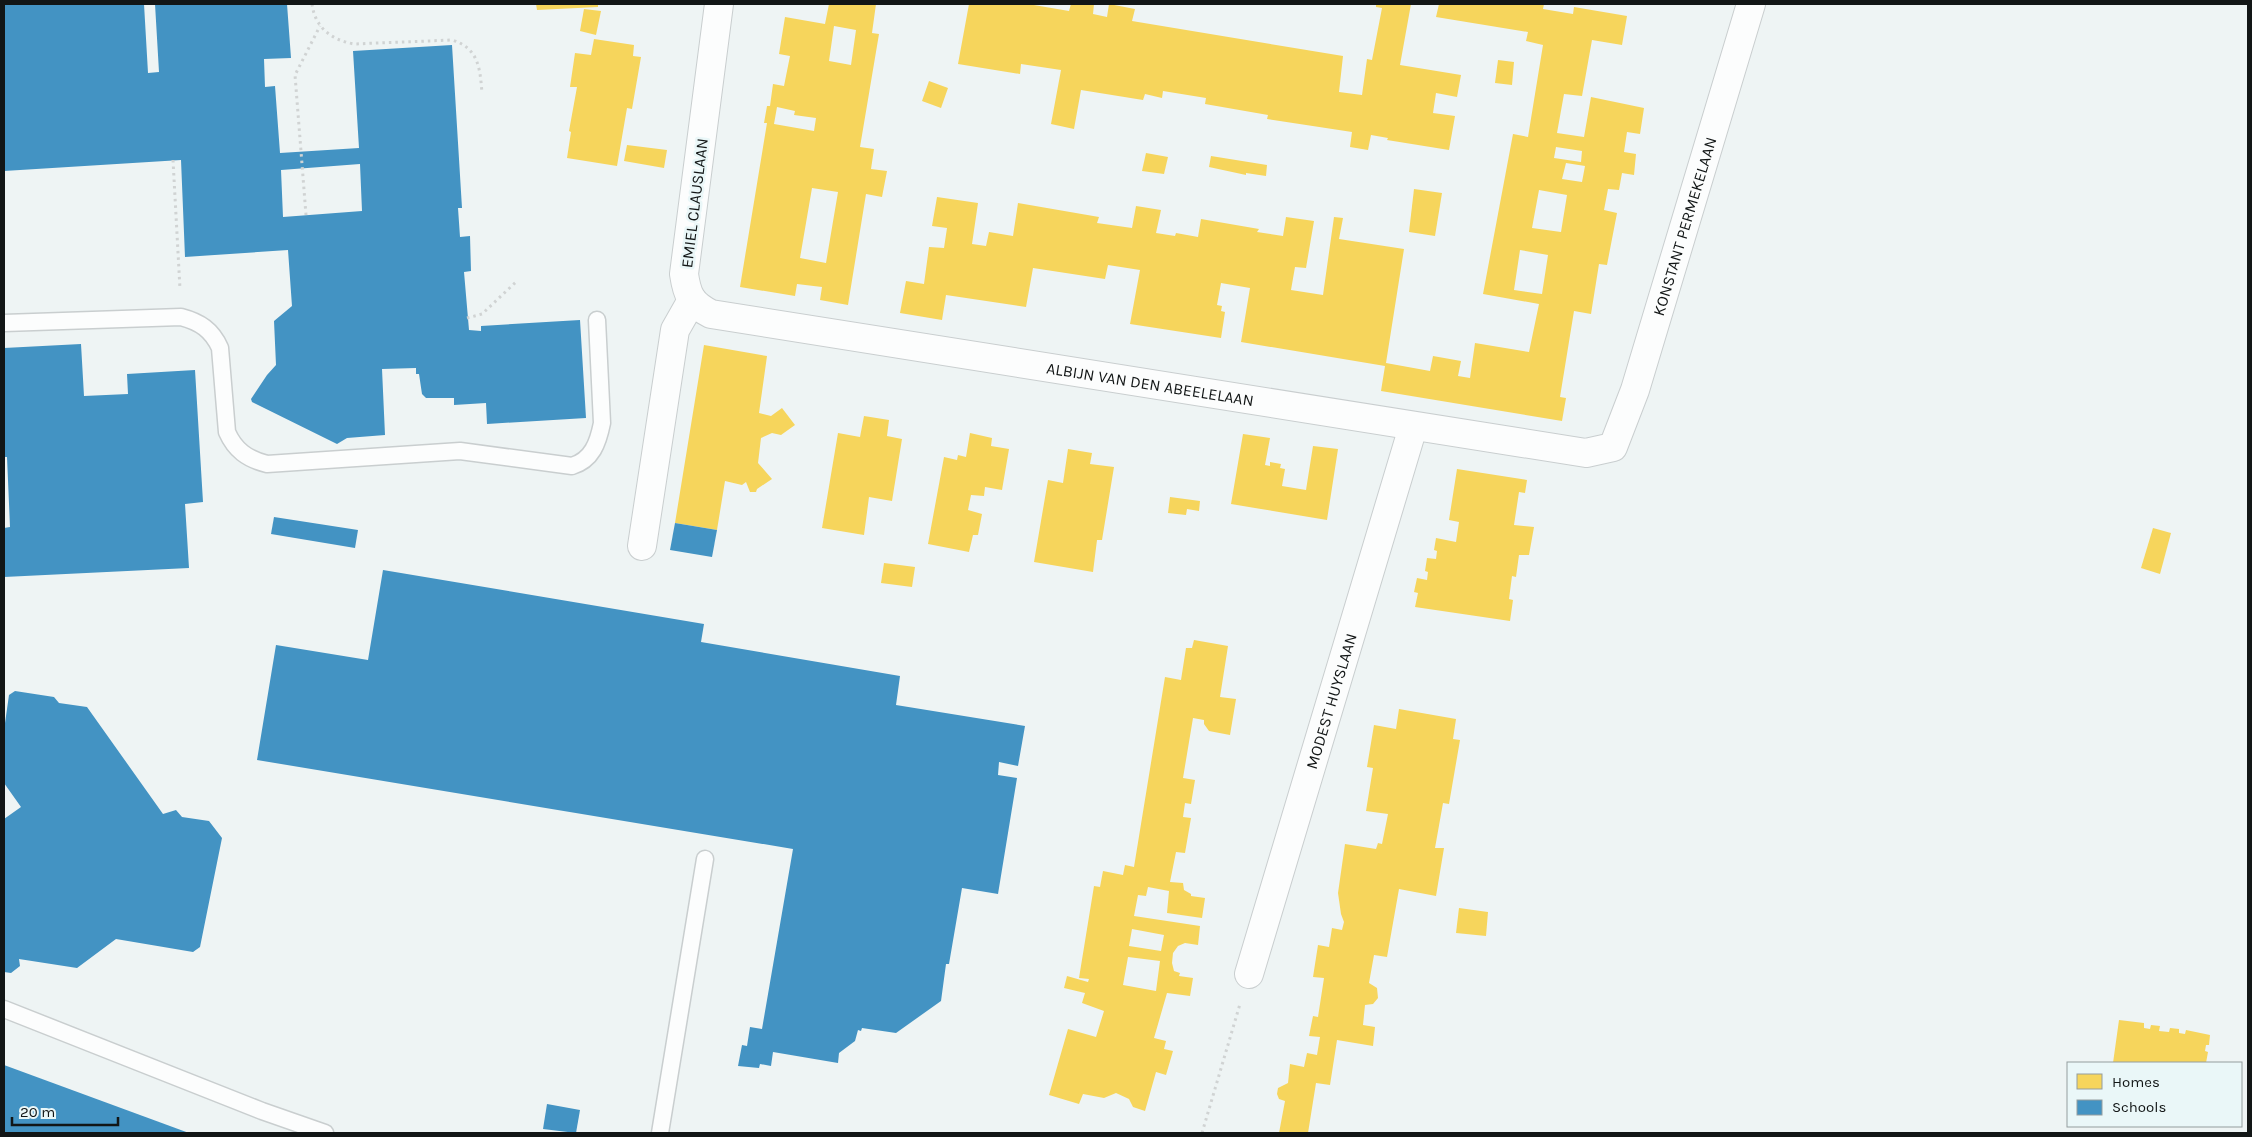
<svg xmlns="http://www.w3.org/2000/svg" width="2252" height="1137" font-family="Karla,sans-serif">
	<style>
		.homes { fill: #f6d55c; fill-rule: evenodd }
		.schools { fill: #4393c3; fill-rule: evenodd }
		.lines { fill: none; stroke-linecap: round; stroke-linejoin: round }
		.service-casing { stroke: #c9cecf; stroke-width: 19 }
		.minor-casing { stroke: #c9cecf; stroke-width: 30 }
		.path { stroke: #d0d3d3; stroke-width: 3; stroke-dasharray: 2.5 4; stroke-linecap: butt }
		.service { stroke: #fcfdfd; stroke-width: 16 }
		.minor { stroke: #fcfdfd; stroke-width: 28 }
		.labels { text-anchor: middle; stroke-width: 5; stroke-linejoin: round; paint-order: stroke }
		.street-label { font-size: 16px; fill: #121616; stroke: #eaf7f8 }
	</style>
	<rect width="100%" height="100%" fill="#eef4f4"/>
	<g class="homes">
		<polygon points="536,4 598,4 598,7 537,10"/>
		<path d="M829 4H876L872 33 879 34 860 147 874 149 871 169 887 171 882 197 866 194 848 305 820 300 822 287 797 284 795 296 740 287 767 123H764L767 106H770L773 84 784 86 790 56 779 54 785 17 825 24ZM834 26 856 30 851 65 829 61ZM777 107 795 111 794 115 816 118 814 131 774 124ZM812 188 838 192 826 263 800 258Z"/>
		<polygon points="969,4 1028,4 1069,11 1071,4 1094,4 1093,14 1107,17 1109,4 1135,9 1132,21 1343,56 1339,92 1362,95 1367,59 1372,60 1382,8 1376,7 1376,4 1411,4 1400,65 1461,75 1457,97 1436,93 1433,113 1455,116 1449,150 1387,140 1388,138 1371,135 1368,150 1350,147 1352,132 1267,119 1268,115 1205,104 1206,98 1163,91 1162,98 1145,94 1143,100 1081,90 1074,129 1051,124 1061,70 1021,64 1020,74 958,64"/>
		<path d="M1439 4H1544L1543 9 1573 14 1574 7 1627 16 1622 45 1592 40 1582 96 1564 94 1557 133 1584 137 1591 97 1644 108 1640 134 1627 132 1624 152 1636 154 1634 175 1622 173 1619 190 1608 189 1604 210 1617 213 1607 265 1599 264 1591 314 1574 311 1560 397 1566 398 1562 421 1381 391 1385 366 1241 342 1250 288 1221 283 1217 305 1222 306 1221 311 1225 312 1221 338 1130 324 1140 270 1108 265 1105 279 1033 268 1026 307 946 295 942 320 900 313 906 281 924 284 929 247 944 248 947 228 932 226 937 197 978 203 972 244 986 246 989 232 1013 236 1018 203 1099 217 1097 223 1132 228 1136 206 1161 210 1156 233 1175 236 1176 233 1198 237 1201 219 1259 229 1257 232 1283 236 1286 217 1314 221 1306 268 1295 267 1291 290 1323 295 1334 217 1343 218 1339 239 1404 249 1386 363 1430 371 1433 356 1461 361 1458 376 1470 378 1475 343 1529 352 1539 304 1483 294 1513 134 1528 137 1543 45 1526 41 1528 32 1436 17ZM1556 147 1582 151 1581 162 1554 158ZM1566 163 1585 166 1582 182 1562 179ZM1539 190 1567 195 1561 232 1532 228ZM1520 250 1548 255 1542 294 1514 290Z"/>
		<polygon points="584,9 601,11 596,35 580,31"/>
		<polygon points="594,39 634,45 633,56 641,57 632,109 627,108 617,166 567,158 571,132 569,131 577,87 570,87 575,53 591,55"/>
		<polygon points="1498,60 1514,62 1512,85 1495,83"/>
		<polygon points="929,81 948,88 941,108 922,101"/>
		<polygon points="627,145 667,150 664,168 624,161"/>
		<polygon points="1146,153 1168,157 1164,174 1142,171"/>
		<polygon points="1211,156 1267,165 1266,176 1246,173 1246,175 1209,167"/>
		<polygon points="1414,189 1442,193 1435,236 1409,232"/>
		<polygon points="704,345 767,356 759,413 771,416 782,408 795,425 781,435 772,433 761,438 758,463 772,479 757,489 756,492 750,492 746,482 742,485 725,481 717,530 675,523"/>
		<polygon points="864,416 889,420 887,436 902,439 892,501 869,497 864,535 822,528 838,433 860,437"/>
		<polygon points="970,433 992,438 991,446 1009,449 1002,490 985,487 984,496 971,495 968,510 982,514 978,535 973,535 969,552 928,544 944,457 957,460 958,455 966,457"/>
		<polygon points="1243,434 1270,438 1265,465 1270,466 1270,462 1281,464 1280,468 1285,469 1282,486 1306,490 1313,446 1338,449 1327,520 1231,504"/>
		<polygon points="1068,449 1092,453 1090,464 1114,467 1102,540 1097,540 1093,572 1034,562 1048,480 1063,483"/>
		<polygon points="1457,469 1527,480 1525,493 1519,492 1514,525 1534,527 1529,555 1519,555 1516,577 1512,576 1509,599 1513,600 1510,621 1415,607 1418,593 1414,592 1417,578 1427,580 1428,572 1425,571 1427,558 1436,559 1437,551 1434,550 1436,538 1456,542 1459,522 1449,520"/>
		<polygon points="1170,497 1200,501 1199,511 1187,509 1186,515 1168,513"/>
		<polygon points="2153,528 2171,533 2160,574 2141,568"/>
		<polygon points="884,563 915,567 912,587 881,583"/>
		<path d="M1194 640 1228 646 1220 697 1236 699 1230 735 1209 731 1204 724V720L1193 718 1183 778 1195 780 1191 804 1185 803 1183 817 1191 818 1185 853 1176 852 1170 882 1183 883 1184 890 1191 894V896L1205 898 1202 918 1167 913 1169 891 1148 887 1146 896 1138 895 1134 916 1200 926 1198 945 1185 943 1178 946 1173 953 1172 963 1174 971 1180 973 1179 976 1193 978 1190 996 1167 993 1154 1038 1166 1041 1164 1049 1173 1051 1166 1075 1156 1072 1145 1111 1133 1107 1129 1099 1116 1093 1104 1098 1083 1094 1079 1104 1049 1095 1068 1029 1096 1037 1104 1011 1082 1003 1085 993 1064 988 1067 976 1088 982 1089 979 1079 978 1094 886 1100 887 1103 871 1123 875 1125 865 1134 867 1165 677 1181 680 1186 648H1192ZM1132 929 1164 935 1161 951 1129 946ZM1128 957 1160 961 1156 991 1123 985Z"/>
		<polygon points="1399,709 1456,719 1453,739 1460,740 1449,804 1443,803 1435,848 1444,848 1436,896 1399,889 1387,957 1374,955 1369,983 1377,988 1378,998 1373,1004 1365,1005 1363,1025 1375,1027 1373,1046 1337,1040 1330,1085 1316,1083 1308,1133 1279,1133 1285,1101 1279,1099 1277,1094 1278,1088 1288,1083 1290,1064 1304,1067 1307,1053 1317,1055 1320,1037 1309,1036 1313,1016 1318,1017 1324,978 1313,977 1318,945 1329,947 1332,928 1342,930 1344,922 1341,914 1338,893 1345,844 1376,849 1378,843 1382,844 1388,814 1366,811 1373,768 1367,767 1374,725 1396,729"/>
		<polygon points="1459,908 1488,912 1486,936 1456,933"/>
		<polygon points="2119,1020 2144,1023 2144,1028 2150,1029 2151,1025 2160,1026 2159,1031 2169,1032 2170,1028 2179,1029 2179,1033 2185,1034 2186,1030 2210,1035 2209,1045 2206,1045 2205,1051 2208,1052 2206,1063 2113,1063"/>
	</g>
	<g class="schools">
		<path d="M4 4H144L148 73 159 72 155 4H287L291 58 264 59 265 87 275 86 280 153 359 148 353 51 452 45 462 208H458L460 237 470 236 471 271 464 272 469 330 481 331V326L580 320 586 418 487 424 486 403 454 405V398H426L422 394 419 374H416V368L382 369 385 435 347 438 337 444 252 402 251 399 267 375 276 365 274 321 292 306 288 250 185 257 181 160 4 171ZM360 164 362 211 283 217 281 170Z"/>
		<polygon points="81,344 84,396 128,394 127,374 195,370 203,502 185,504 189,568 4,577 4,528 10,527 7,457 4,457 4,348"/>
		<polygon points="274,517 358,530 355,548 271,534"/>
		<polygon points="675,523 717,530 712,557 670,550"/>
		<polygon points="383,570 704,624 701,642 900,676 896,705 1025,726 1018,766 999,762 998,775 1017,778 998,894 962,888 949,964 946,964 941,1001 896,1033 862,1028 861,1031 858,1030 855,1041 839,1053 838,1063 773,1052 771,1066 760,1064 759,1068 738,1066 742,1045 747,1046 750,1027 762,1029 793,849 257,760 276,645 368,660"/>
		<polygon points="15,691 54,697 59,703 87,707 163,814 176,810 182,817 209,821 222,838 200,947 193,952 116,939 77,968 19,959 20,966 11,973 4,972 4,819 21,807 4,783 4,730 9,695"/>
		<polygon points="4,1065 189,1133 4,1133"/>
		<polygon points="547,1104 580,1110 576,1133 543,1129"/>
	</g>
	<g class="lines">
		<g class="service-casing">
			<g id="service">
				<path d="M4 323 181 317C200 322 212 330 220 348L227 432C235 450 247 459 267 464L460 451 572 466C592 460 598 443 602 423L597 320"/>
				<polyline points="4,1009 262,1111 325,1133"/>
				<polyline points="660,1133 705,859"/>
			</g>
		</g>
		<g class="minor-casing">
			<g id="minor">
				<path id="s1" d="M719 4 684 274C687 295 691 304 711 314L1586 453 1613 447 1635 390 1751 4"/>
				<polyline points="642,546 675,330 692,300"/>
				<path id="s2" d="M1249 974 1413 427"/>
			</g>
		</g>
		<g class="path">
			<path d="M312 4C315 28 332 40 354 44L452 40C479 48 480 69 482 93"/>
			<polyline points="173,160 180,289"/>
			<polyline points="306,215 295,75 320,26"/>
			<polyline points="467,318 482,314 517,281"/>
			<polyline points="1202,1133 1240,1004"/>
		</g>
		<use href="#service" class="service"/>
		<use href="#minor" class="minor"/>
	</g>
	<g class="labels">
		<g class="street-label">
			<text transform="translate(694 203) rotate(-83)" y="6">EMIEL CLAUSLAAN</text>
			<text dy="6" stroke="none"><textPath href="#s1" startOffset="1469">KONSTANT PERMEKELAAN</textPath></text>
			<text dy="6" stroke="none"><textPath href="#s1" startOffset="768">ALBIJN VAN DEN ABEELELAAN</textPath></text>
			<text dy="6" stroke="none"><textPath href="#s2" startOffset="285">MODEST HUYSLAAN</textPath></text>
		</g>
	</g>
	<rect width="2252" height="1137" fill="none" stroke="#121616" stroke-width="10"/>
	<rect x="2067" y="1062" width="175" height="65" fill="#eaf7f8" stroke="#949d9e"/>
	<rect x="2077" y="1074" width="25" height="15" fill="#f6d55c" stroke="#949d9e"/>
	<text x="2112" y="1087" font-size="15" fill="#121616">Homes</text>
	<rect x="2077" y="1100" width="25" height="15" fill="#4393c3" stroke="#949d9e"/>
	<text x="2112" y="1112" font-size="15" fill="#121616">Schools</text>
	<path d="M12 1117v8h106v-8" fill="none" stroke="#121616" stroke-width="2.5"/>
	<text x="20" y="1117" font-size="15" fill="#121616" stroke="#eaf7f8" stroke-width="4" paint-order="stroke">20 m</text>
</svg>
